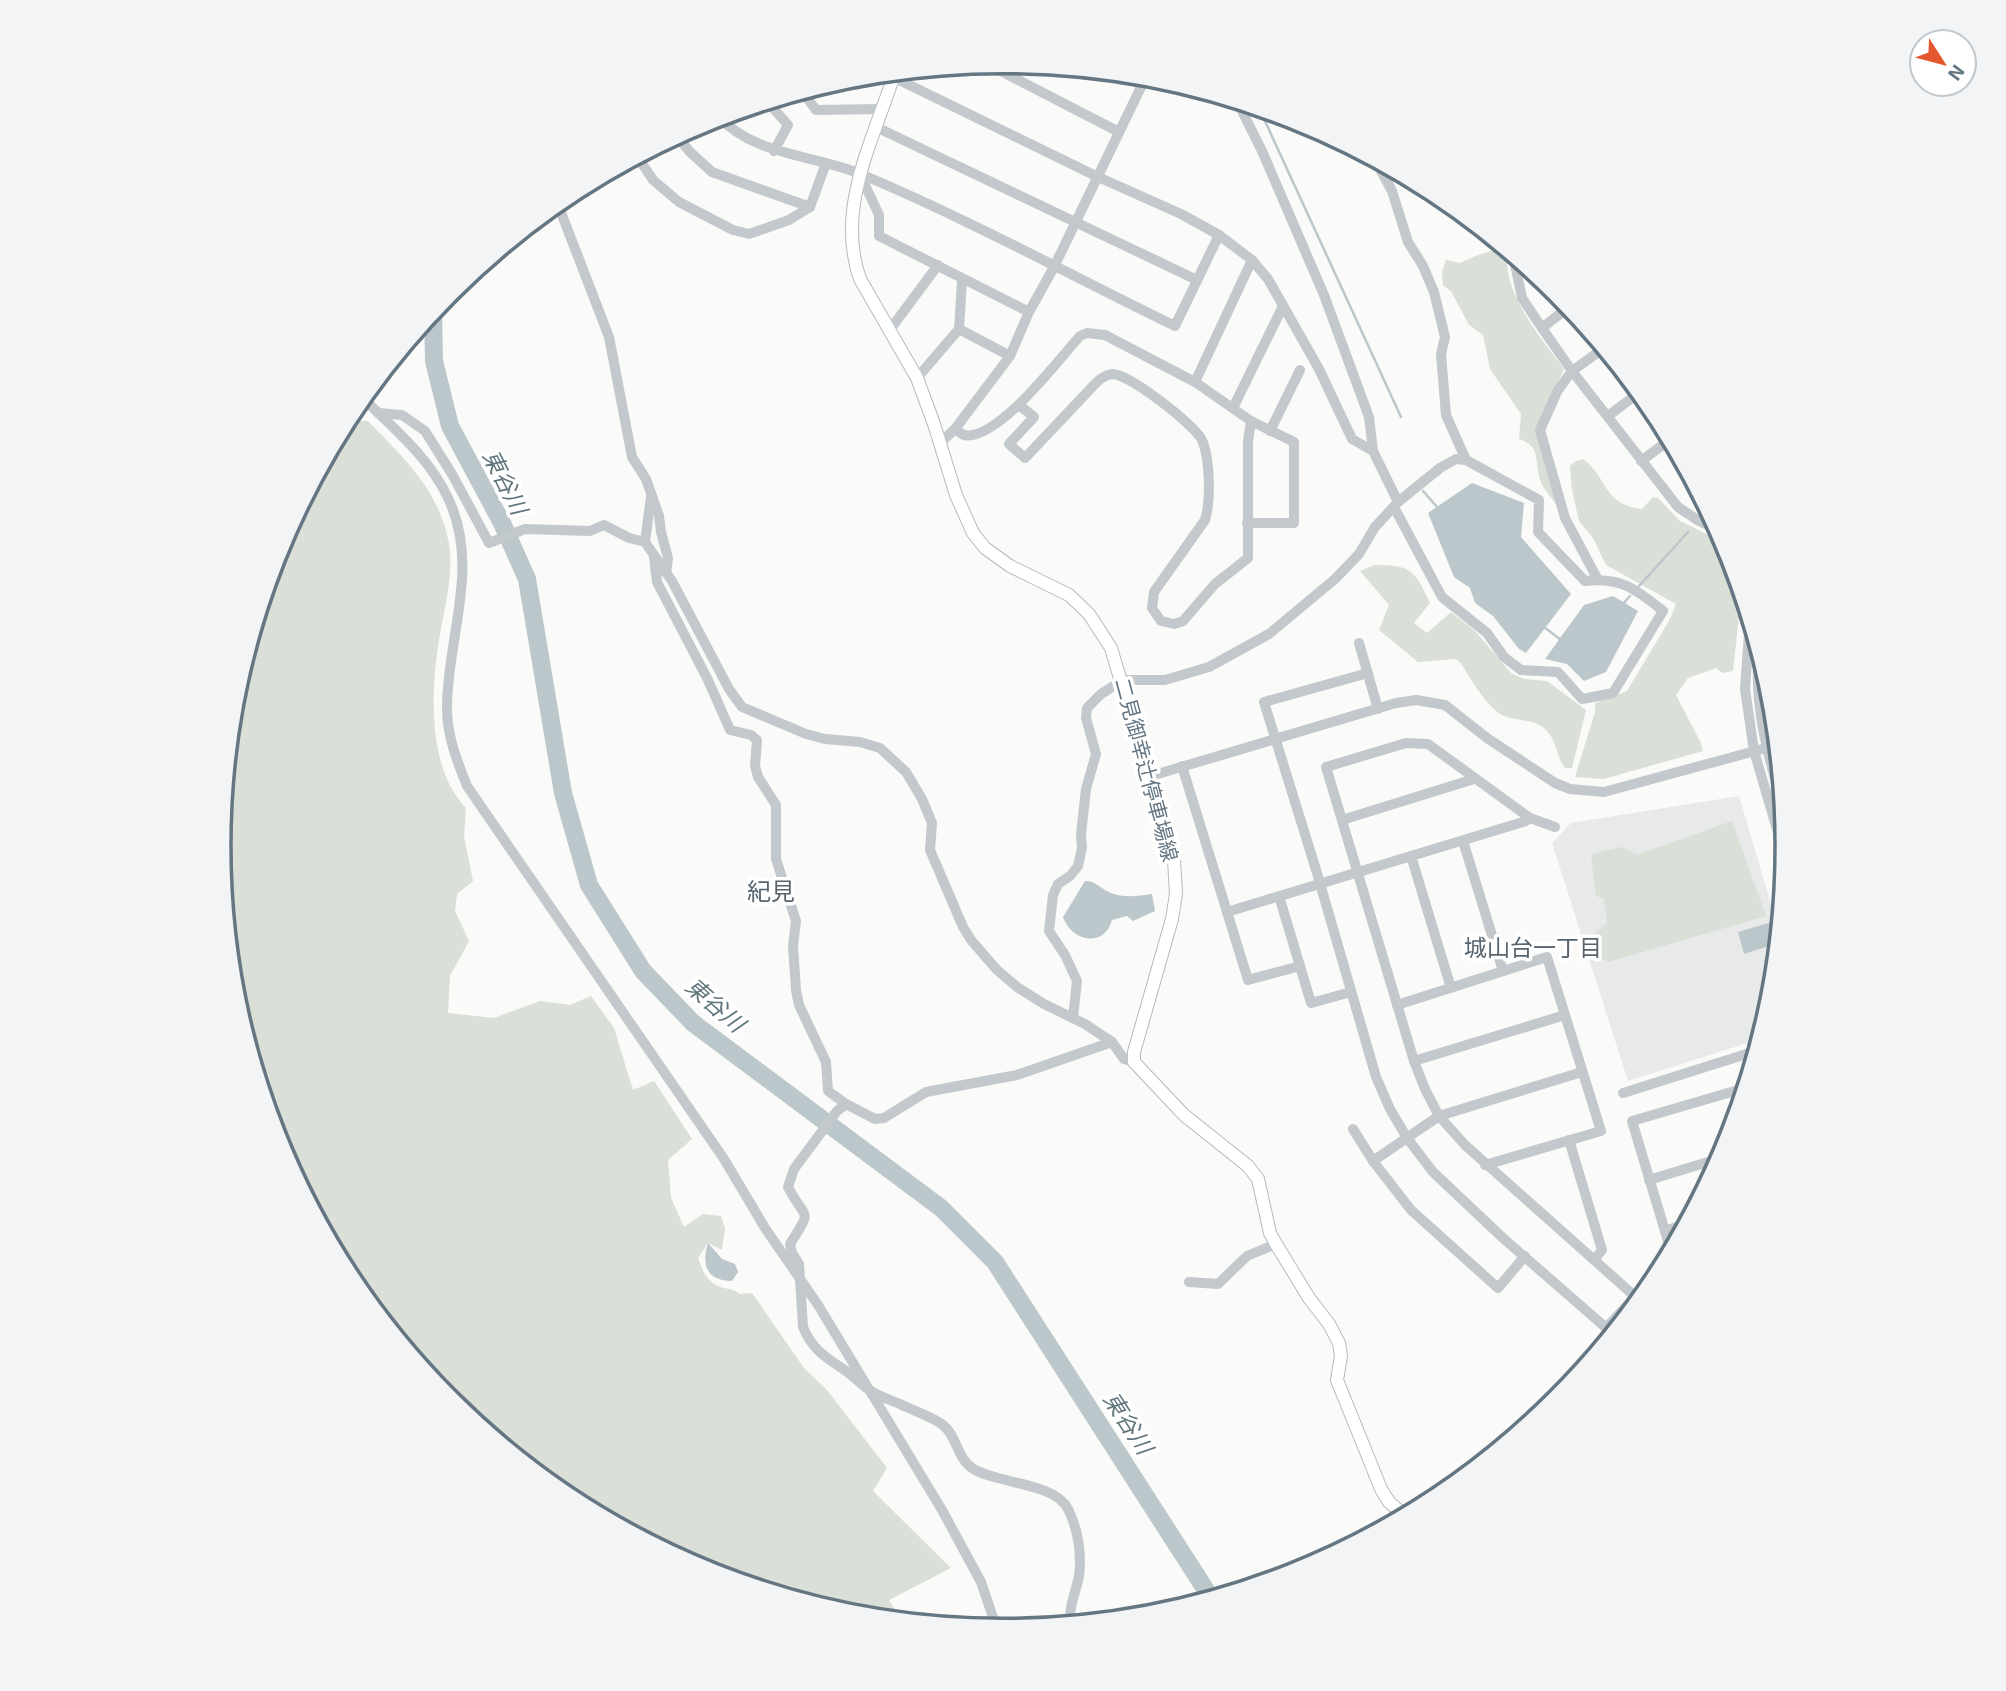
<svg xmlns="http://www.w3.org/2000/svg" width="2006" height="1691" font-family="'Exo 2','Noto Sans JP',sans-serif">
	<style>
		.built { fill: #e8e9e9 }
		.green { fill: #dadfd7 }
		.water { fill: #bbc7cb }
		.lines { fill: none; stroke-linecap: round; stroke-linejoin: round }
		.stream { stroke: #bbc7cb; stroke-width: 2.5 }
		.river { stroke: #bbc7cb; stroke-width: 18 }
		.major-casing { stroke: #b5babe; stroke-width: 14 }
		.minor { stroke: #c3c8cc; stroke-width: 10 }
		.major { stroke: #fff; stroke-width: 12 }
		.labels { text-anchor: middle; stroke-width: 7; stroke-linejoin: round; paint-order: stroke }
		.street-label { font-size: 21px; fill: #657683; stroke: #fff }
		.water-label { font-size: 23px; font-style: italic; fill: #60757c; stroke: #fff }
		.neighbourhood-label { font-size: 23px; fill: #57646e; stroke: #fff }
		.quarter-label { font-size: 24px; fill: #57646e; stroke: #fff }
		.rim { fill: none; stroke: #657683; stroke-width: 3.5 }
	</style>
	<rect width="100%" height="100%" fill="#fafaf8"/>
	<polygon class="built" points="1739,796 1779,931 1772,999 1760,1039 1628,1081 1552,843 1571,823"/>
	<g class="green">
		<path d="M1503 247 1507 250C1502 293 1540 337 1564 369L1537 429 1557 506C1552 498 1544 490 1541 482 1534 463 1542 446 1519 439L1521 414 1490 369 1483 335 1469 325 1451 291 1443 285 1442 272 1446 260 1460 263 1478 255Z"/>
		<path d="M357 421H368C404 459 439 489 449 544 454 573 445 606 440 634 431 687 426 767 466 808L464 836 473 881 457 894 455 911 469 941 450 976 448 1013 494 1018 540 1001 570 1005 591 996 614 1028 633 1090 654 1081 692 1139 668 1160 671 1198 684 1227 703 1214 721 1216 725 1228 722 1250 708 1243 698 1258C702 1269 706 1281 718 1286 727 1290 732 1287 739 1294L752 1293 804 1368 827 1390 887 1468 873 1491 951 1568 889 1600 899 1616 919 1617 923 1622 850 1615 703 1570 567 1497 448 1400 351 1281 278 1145 234 998 219 845 234 692 279 545 342 427 353 426Z"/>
		<path d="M1583 459C1607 476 1603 505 1642 509L1653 497 1658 498 1680 521 1727 544 1744 598 1739 616 1733 671 1722 673 1716 668 1688 678 1676 695 1701 743 1703 751 1604 779 1575 777 1595 712V703L1627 691 1670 619 1676 604 1606 565 1593 538 1579 521 1572 490 1570 466 1576 461Z"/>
		<path d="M1375 565C1412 565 1415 571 1430 603L1414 623 1427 633 1451 612 1475 631 1511 673 1524 679 1547 681 1586 710 1572 768H1565C1555 756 1558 737 1541 726 1528 718 1509 722 1496 711 1487 703 1478 691 1472 681 1466 673 1464 665 1456 659L1418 662 1379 630 1389 605 1360 571Z"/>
		<polygon points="1732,821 1766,916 1608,962 1599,957 1592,936 1607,923 1604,899 1596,896 1591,854 1623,847 1637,855"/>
	</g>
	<g class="water">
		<polygon points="1472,483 1524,503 1521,537 1571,594 1526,653 1519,649 1493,616 1475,603 1470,588 1454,577 1428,513"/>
		<polygon points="1613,596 1638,611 1606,672 1584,681 1567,664 1545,659 1584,605"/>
		<path d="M1085 881C1096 881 1101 889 1111 893 1123 898 1139 896 1152 894L1155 911 1133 921 1127 916 1112 920C1104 949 1071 941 1063 917Z"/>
		<polygon points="1772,922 1778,943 1744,954 1738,932"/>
		<path d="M708 1243 722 1259 735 1264 738 1272 732 1281C707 1281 701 1265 708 1243Z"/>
	</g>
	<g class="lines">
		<g class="stream">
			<polyline points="1259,108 1401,417"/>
			<polyline points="1423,491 1437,507"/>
			<polyline points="1639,586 1688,532"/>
			<polyline points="1622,605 1630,596"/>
			<polyline points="1544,627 1561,640"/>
			<polyline points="1766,674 1772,732 1778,751"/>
		</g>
		<polyline class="river" points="433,310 434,361 450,426 502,523 527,579 563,793 589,885 643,971 693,1023 941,1208 995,1262 1211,1598"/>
		<g class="major-casing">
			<path id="major" d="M895 72C874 139 835 208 860 279L917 378 934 424 956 495 973 533 985 548 1010 566 1069 595 1089 614 1111 648 1174 860 1176 894 1172 919 1134 1052V1062L1184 1115 1248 1166 1258 1179 1270 1233 1276 1244 1309 1298 1329 1324 1339 1343 1341 1356 1337 1380 1381 1489 1389 1502 1405 1516"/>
		</g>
		<g class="minor">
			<polyline points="985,63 1119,132"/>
			<polyline points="1117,73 1142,85"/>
			<polyline points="802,91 816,110 881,109"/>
			<polyline points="767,101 788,125 774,151"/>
			<polyline points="1237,101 1262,151 1324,295 1369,417 1373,451 1398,502"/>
			<path d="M718 116C756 157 814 154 863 175 970 220 1072 276 1175 326L1219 235 1181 214 1096 176 893 77"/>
			<polyline points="876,127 1197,280"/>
			<polyline points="676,135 690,152 712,172 810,207"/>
			<polyline points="637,156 653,180 679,202 733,230 749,234 789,220 810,207 826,163"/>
			<polyline points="1375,160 1392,191 1408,242 1423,266 1434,292 1445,337 1441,354 1446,415 1466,460"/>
			<polyline points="860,174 879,215 879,236 1029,312"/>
			<polyline points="557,202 609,337 632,457 646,479 659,516 661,532 668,558 666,573"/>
			<polyline points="1219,235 1252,260 1268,279 1319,369 1352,439 1373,451"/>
			<polyline points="1513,254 1522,298 1542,328 1572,371 1678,507 1699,521 1719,530"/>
			<polyline points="1542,328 1570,306"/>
			<polyline points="959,329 1010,356"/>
			<polyline points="889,331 938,265"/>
			<polyline points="917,378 959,329 962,280"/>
			<polyline points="1195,382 1252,260"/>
			<path d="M362 397C393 428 429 457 448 498 481 567 447 637 447 708 447 736 457 761 467 786L724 1159 765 1228 818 1305 942 1510 981 1582 997 1629"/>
			<path d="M1019 405 1034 417 1009 444 1025 458 1094 385C1099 380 1104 375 1112 374 1128 373 1195 425 1202 440 1210 458 1211 501 1205 520L1154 592 1152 608 1161 621 1174 624 1183 621 1215 584 1248 558V441L1251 421"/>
			<polyline points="1233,408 1283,306"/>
			<polyline points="378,413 402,415 425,431 452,474 489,543 525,529 590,531 604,525 629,538 645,542 672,581 729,689 742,707 806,734 825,739 860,742 880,748 906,772 922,799 932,823 930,850 963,927 971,940 997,970 1017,987 1044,1004 1085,1024 1112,1042 1124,1059 1134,1062"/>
			<polyline points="1608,416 1640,392"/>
			<path d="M955 429C958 431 961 434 964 435 997 442 1059 359 1080 336L1087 333 1105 335 1195 382 1251 421 1294 442V523H1247"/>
			<polyline points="1270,431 1300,370"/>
			<polyline points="940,443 955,429 1010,356 1029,312 1054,267 1142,85 1150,76"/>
			<polyline points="1641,461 1671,439"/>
			<polyline points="645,542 651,497"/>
			<polyline points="654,557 657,582 708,680 730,730 751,735 757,740 755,766 758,777 776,805 776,859 796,921 793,946 796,990 799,1005 826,1062 828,1091 846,1104 875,1119 884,1118 926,1092 1017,1075 1112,1042"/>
			<polyline points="1598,580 1565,518 1540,430 1558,390 1572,371 1604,348"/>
			<polyline points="1750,619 1745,689 1754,751 1786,860"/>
			<polyline points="1359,643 1378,709"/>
			<path d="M1759 648C1753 704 1768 757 1784 810"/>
			<polyline points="1368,673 1264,702 1317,873 1376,1077 1390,1109 1407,1138 1433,1172 1503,1238 1612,1333"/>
			<polyline points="1182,766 1248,980 1300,966"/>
			<polyline points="1151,776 1396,703 1416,700 1445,705 1487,738 1555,783 1570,789 1604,792 1766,748"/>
			<polyline points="1342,820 1474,779"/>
			<polyline points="1555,827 1530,818 1428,744 1406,743 1326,767 1414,1061 1425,1089 1439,1116 1465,1145 1639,1300"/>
			<polyline points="1463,841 1503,971"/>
			<polyline points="1411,856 1451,988"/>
			<polyline points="1279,896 1311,1003 1351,992"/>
			<polyline points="1227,912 1526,821"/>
			<polyline points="1397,1005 1547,957 1601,1131 1485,1165"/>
			<path d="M1073 1018 1077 981 1065 955 1049 931 1053 895 1058 884 1070 876 1078 866 1082 848 1081 834 1086 789 1096 754 1086 718 1087 708 1101 694 1123 680H1165L1209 667 1269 634 1335 579 1359 554 1375 527 1398 502 1440 468 1456 459 1466 460 1539 500 1538 532 1585 581C1621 577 1636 589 1663 611L1613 693 1582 699 1558 672 1521 670 1504 657 1487 633 1442 597 1394 507"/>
			<polyline points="1414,1061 1565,1015"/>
			<polyline points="1623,1093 1756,1051"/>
			<path d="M846 1104 837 1111 794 1169 788 1187C805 1221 814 1207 790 1244L792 1253 799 1264 803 1327C812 1350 827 1358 846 1371 855 1377 862 1386 871 1391 880 1397 891 1400 900 1404 914 1411 931 1416 943 1425 957 1436 957 1458 972 1468 996 1484 1054 1482 1068 1509 1078 1529 1082 1554 1079 1576 1076 1592 1068 1607 1071 1623"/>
			<polyline points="1353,1129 1373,1161 1411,1210 1498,1288 1525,1256"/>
			<polyline points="1569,1140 1602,1250 1594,1260"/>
			<polyline points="1373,1161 1439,1116 1582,1072"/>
			<polyline points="1649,1180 1721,1158"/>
			<polyline points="1665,1231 1685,1224"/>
			<polyline points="1671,1251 1632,1121 1745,1088"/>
			<polyline points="1189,1282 1218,1284 1247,1256 1276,1244"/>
			<polyline points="1606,1328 1635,1297 1645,1294"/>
		</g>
		<use href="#major" class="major"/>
	</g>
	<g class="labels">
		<g class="street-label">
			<text transform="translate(1146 770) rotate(75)" y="7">二見御幸辻停車場線</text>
		</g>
		<g class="water-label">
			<text transform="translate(505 482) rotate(63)" y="8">東谷川</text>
			<text transform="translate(715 1005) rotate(41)" y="8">東谷川</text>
			<text transform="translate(1128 1423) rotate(57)" y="8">東谷川</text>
		</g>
		<g class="neighbourhood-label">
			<text x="1533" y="956">城山台一丁目</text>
		</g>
		<g class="quarter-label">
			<text x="771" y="900">紀見</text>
		</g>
	</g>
	<path d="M0 0H2006V1691H0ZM231 846a772 772 0 1 1 1544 0a772 772 0 1 1-1544 0Z" fill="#f3f4f5" fill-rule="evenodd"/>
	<path class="rim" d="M231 846a772 772 0 1 1 1544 0a772 772 0 1 1-1544 0Z"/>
	<g transform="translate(1943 63) rotate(126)"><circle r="33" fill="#ffffff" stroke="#c1c8cd" stroke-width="2"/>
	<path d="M0-5L12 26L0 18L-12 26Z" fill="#e4572e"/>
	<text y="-10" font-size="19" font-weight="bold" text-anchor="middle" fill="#657683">N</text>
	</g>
</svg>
